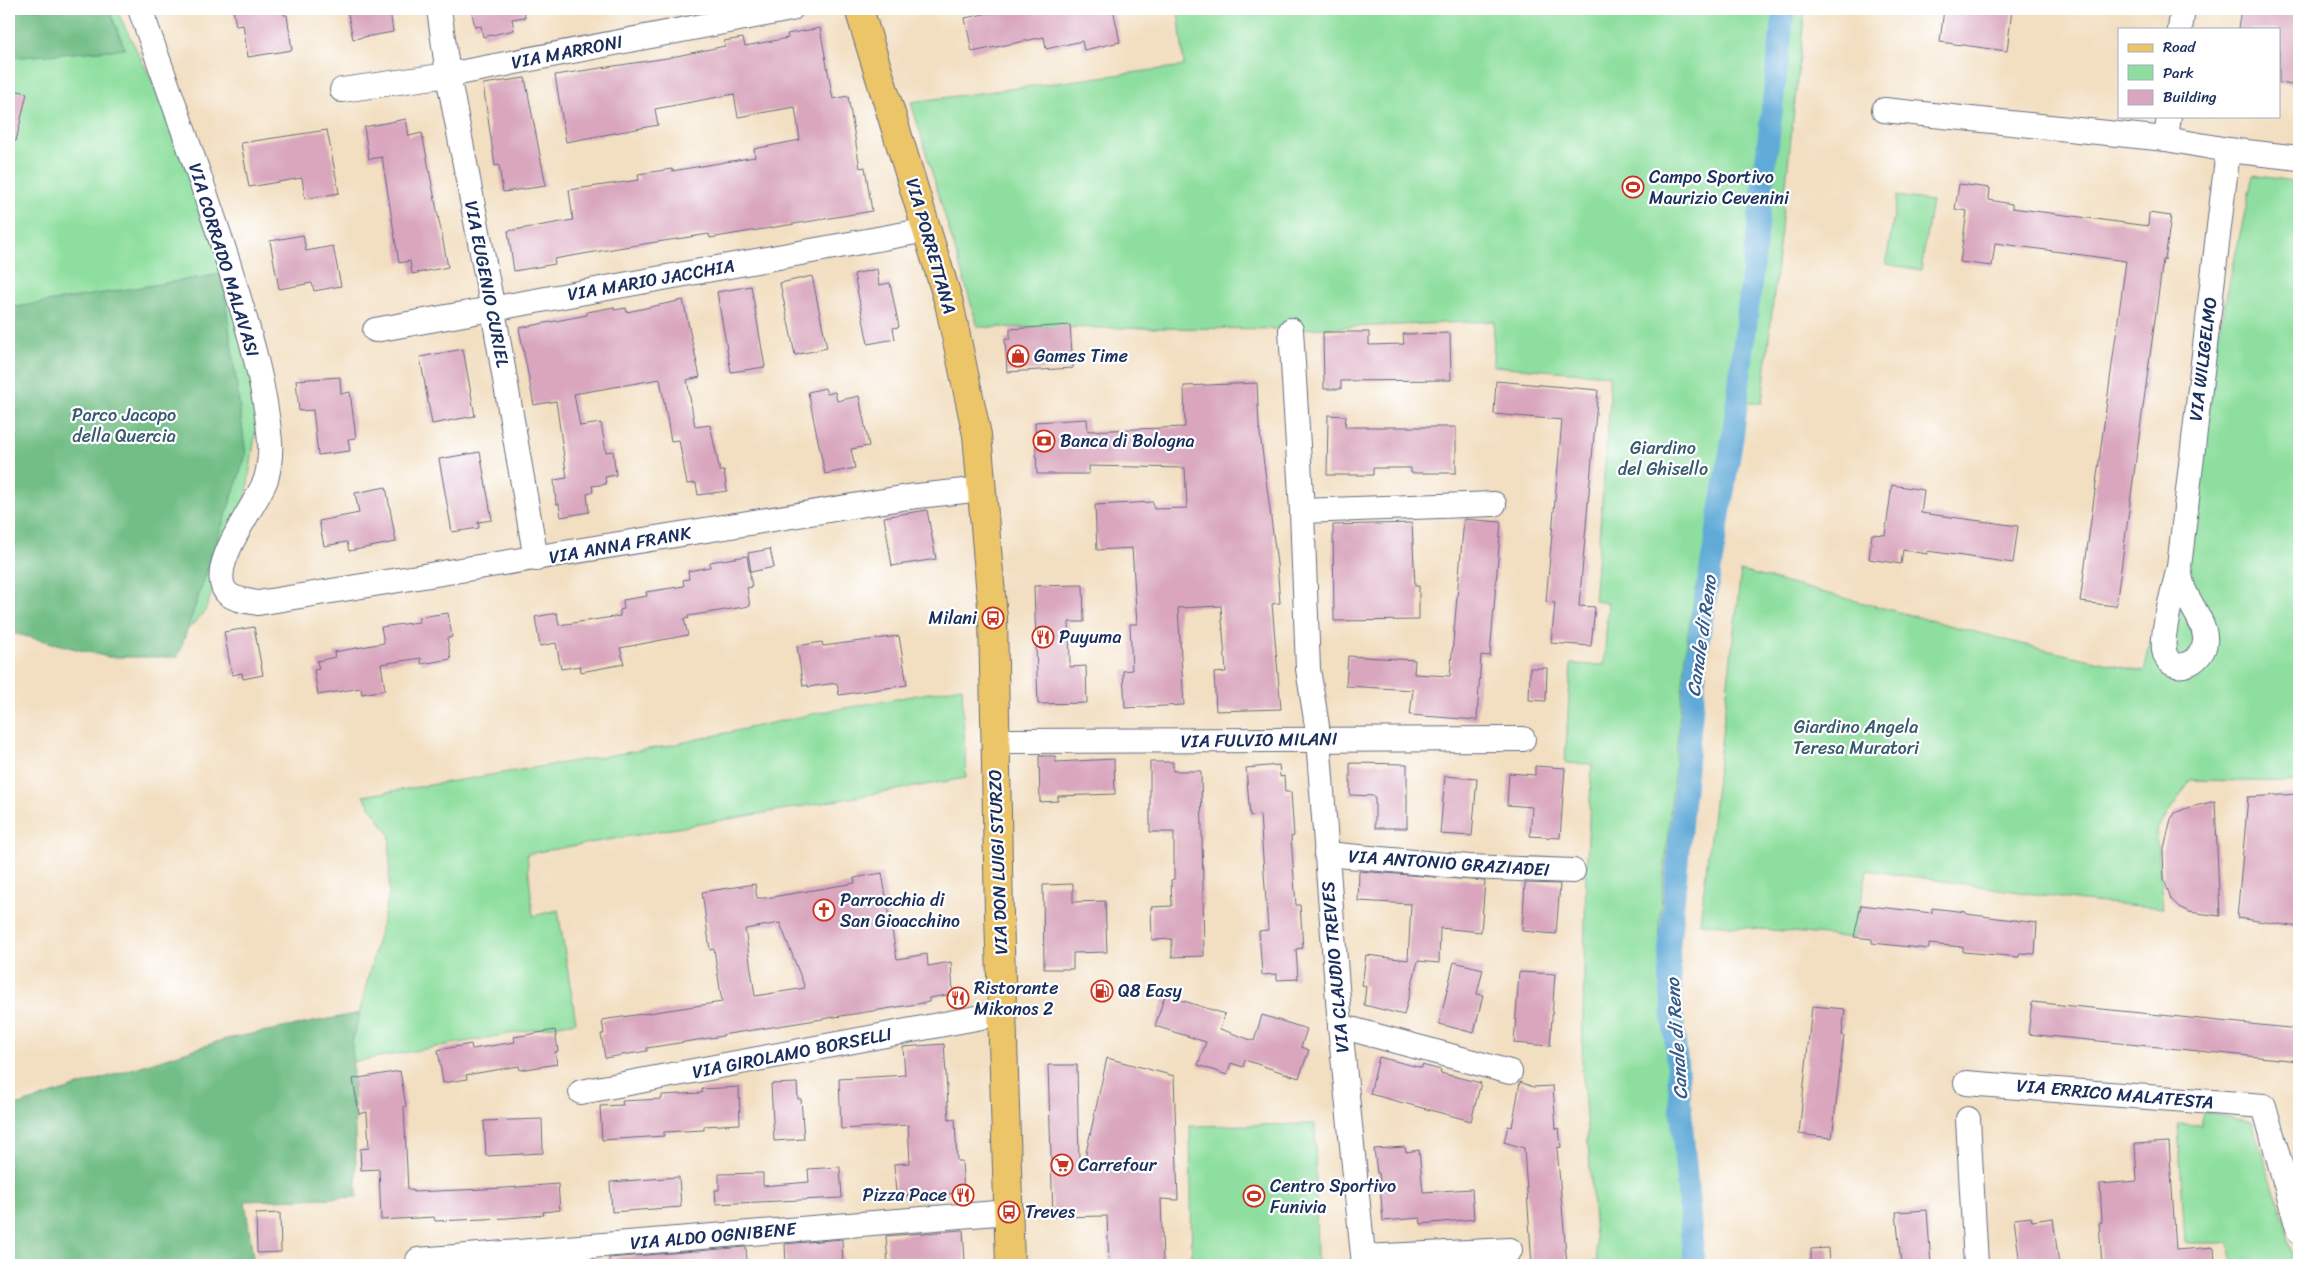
<svg xmlns="http://www.w3.org/2000/svg" width="2308" height="1274" font-family="Sriracha,sans-serif">
	<style>
		.green { fill: #8edf9f; stroke: #54877e }
		.forest { fill: #72be86; stroke: #467672 }
		.lines { fill: none; stroke-linecap: round; stroke-linejoin: round }
		.canal { stroke: #60aad8; stroke-width: 22 }
		.building { fill: #d9a6bd; fill-rule: evenodd }
		.minor-casing { stroke: #666c80; stroke-width: 26 }
		.primary-casing { stroke: #666c80; stroke-width: 30 }
		.minor { stroke: #fff; stroke-width: 24 }
		.primary { stroke: #edc569; stroke-width: 28 }
		.labels { text-anchor: middle; stroke-width: 4.5; stroke-linejoin: round; paint-order: stroke }
		.street-label { font-size: 18px; fill: #1b2f5e; stroke: #fff }
		.poi-label { font-size: 18px; fill: #1b2f5e; stroke: #fff; text-anchor: start }
		.park-label { font-size: 18px; fill: #385b6e; stroke: #fff }
		.water-label { font-size: 19px; font-style: italic; fill: #335a89; stroke: #fff }
	</style>
	<rect width="100%" height="100%" fill="#fff"/>
	<filter id="ink" filterUnits="userSpaceOnUse"><feTurbulence type="fractalNoise" baseFrequency=".02" numOctaves="2"/><feDisplacementMap in="SourceGraphic" scale="10" xChannelSelector="R" yChannelSelector="G"/><feConvolveMatrix kernelMatrix="1 2 1 2 8 2 1 2 1" color-interpolation-filters="sRGB"/></filter>
	<filter id="wash" filterUnits="userSpaceOnUse"><feTurbulence type="fractalNoise" baseFrequency=".0096" numOctaves="4" result="noise"/><feDisplacementMap in="SourceGraphic" scale="20" xChannelSelector="R" yChannelSelector="G"/><feGaussianBlur stdDeviation="1.12" result="paint"/><feColorMatrix in="noise" values="0 0 0 0 0 0 0 0 0 0 0 0 0 0 0 0 0 1.4 0 .05"/><feComposite in="paint" operator="in"/></filter>
	<g filter="url(#wash)">
		<rect width="100%" height="100%" fill="#f2dec0"/>
		<g class="green">
			<polygon points="9,9 116,9 196,169 261,396 246,497 205,611 174,644 9,564"/>
			<polygon points="1178,9 1805,9 1762,403 1732,403 1688,632 1659,926 1685,1265 1584,1265 1584,1263 1597,1261 1582,1064 1586,875 1592,764 1565,763 1571,664 1604,665 1608,603 1594,601 1610,401 1609,375 1493,366 1494,321 1302,329 978,327 911,102 1184,66"/>
			<polygon points="2253,175 2299,182 2299,782 2190,780 2156,831 2164,908 2082,901 1867,870 1854,938 1700,923 1741,571 2037,648 2144,672"/>
			<polygon points="1897,196 1932,201 1921,270 1886,264"/>
			<polygon points="962,687 966,778 527,854 533,916 558,910 576,1022 352,1062 352,1042 389,895 390,835 363,796 667,746 817,713"/>
			<polygon points="2204,1112 2251,1122 2285,1222 2294,1265 2232,1265 2230,1243 2185,1243 2178,1124 2201,1125"/>
			<polygon points="1315,1124 1317,1265 1192,1265 1190,1126"/>
		</g>
		<g class="forest">
			<polygon points="9,9 109,9 125,49 9,58"/>
			<polygon points="222,274 246,455 178,657 108,657 9,632 9,308"/>
			<polygon points="360,1013 352,1042 357,1197 245,1201 254,1265 9,1265 9,1108 226,1039"/>
		</g>
		<g class="lines">
			<polyline class="canal" points="1694,1265 1670,981 1669,950 1699,637 1733,435 1784,9"/>
		</g>
		<g id="blocks">
			<g class="building">
				<polygon points="233,9 284,9 284,15 287,15 292,50 248,57 243,25 236,26"/>
				<polygon points="347,9 390,9 393,32 353,39"/>
				<polygon points="471,9 524,9 525,17 512,19 514,30 483,37 481,26 475,27"/>
				<polygon points="1008,9 1113,9 1120,42 1084,50 1082,41 1046,49 1044,37 972,52 965,18"/>
				<polygon points="1944,9 2012,9 2007,51 1940,42"/>
				<polygon points="2241,9 2299,9 2299,86 2279,83 2279,29 2238,29"/>
				<polygon points="820,28 833,99 848,96 860,168 865,167 872,211 710,238 709,234 618,248 554,259 555,264 514,271 508,231 573,220 569,190 639,180 638,174 672,169 672,171 755,157 754,149 800,140 795,107 738,117 734,94 655,109 658,125 566,142 555,75 667,58 725,46 724,41 743,38 745,46 788,38 787,34"/>
				<polygon points="525,78 546,186 503,192 499,165 495,166 483,84"/>
				<polygon points="9,89 27,93 16,141 9,141"/>
				<polygon points="406,119 409,136 422,133 448,267 412,274 410,261 399,263 382,157 369,159 364,127"/>
				<polygon points="327,130 339,193 305,199 302,178 249,187 241,143"/>
				<polygon points="1959,184 1990,188 1989,200 2012,204 2012,208 2148,226 2149,213 2171,216 2165,260 2163,260 2116,606 2080,602 2126,261 1995,243 1992,266 1960,262 1967,211 1955,209"/>
				<polygon points="303,235 306,251 333,246 341,286 314,291 312,283 279,289 270,241"/>
				<polygon points="877,269 879,285 890,283 899,327 893,328 895,339 868,344 854,274"/>
				<polygon points="812,276 827,348 795,355 780,283"/>
				<polygon points="751,286 765,367 731,372 717,292"/>
				<polygon points="683,300 700,377 687,380 695,427 710,425 720,471 724,471 727,491 698,495 696,483 687,484 679,440 671,441 660,379 574,394 580,426 601,423 606,452 613,451 616,475 605,477 606,484 592,486 593,492 587,494 589,512 561,517 559,504 556,504 554,480 567,478 556,401 534,405 519,328 587,315 587,312 614,307 614,310 626,308 627,312"/>
				<polygon points="1070,325 1073,368 1007,372 1005,339 1010,339 1010,329"/>
				<polygon points="1323,332 1369,332 1369,345 1404,344 1403,334 1450,333 1451,380 1341,381 1341,389 1324,389"/>
				<polygon points="463,349 475,416 432,424 420,357"/>
				<polygon points="340,377 341,394 350,392 356,438 348,439 350,451 318,455 313,410 299,411 296,380"/>
				<polygon points="1496,381 1598,390 1579,606 1595,607 1591,646 1551,643 1555,603 1546,602 1562,420 1494,414"/>
				<polygon points="1257,383 1259,426 1277,564 1280,603 1272,604 1281,709 1216,711 1214,673 1226,672 1221,606 1178,608 1184,705 1125,708 1123,671 1132,670 1130,624 1137,624 1132,548 1097,550 1095,505 1153,502 1154,509 1187,508 1185,468 1089,466 1089,474 1037,474 1035,422 1087,419 1088,431 1185,427 1184,386"/>
				<polygon points="825,388 827,394 835,392 837,401 859,396 869,446 851,449 855,468 825,474 808,392"/>
				<polygon points="1328,415 1346,416 1345,427 1456,427 1456,473 1411,473 1411,468 1373,468 1373,475 1327,475"/>
				<polygon points="480,452 492,520 478,522 479,528 452,532 439,459"/>
				<polygon points="1892,485 1924,490 1921,513 2018,526 2013,563 1927,551 1927,554 1903,550 1901,564 1869,559 1872,534 1885,535"/>
				<polygon points="386,487 396,542 349,551 347,542 324,546 319,521 359,513 355,493"/>
				<polygon points="927,510 936,559 892,566 884,517"/>
				<polygon points="1464,519 1501,522 1490,656 1481,655 1477,720 1410,715 1413,690 1346,686 1348,656 1415,660 1414,674 1450,676"/>
				<polygon points="1412,523 1415,586 1419,586 1419,620 1334,621 1333,525"/>
				<polygon points="770,549 774,567 751,572 748,553"/>
				<polygon points="747,556 752,587 747,588 750,606 688,616 689,618 684,619 688,635 620,648 624,664 581,672 580,666 561,669 556,643 540,646 535,617 557,613 559,625 620,616 620,610 624,609 623,600 647,596 646,592 684,586 683,580 689,579 688,571 710,567 710,562"/>
				<polygon points="1083,585 1084,622 1069,622 1070,667 1086,666 1087,703 1038,704 1034,586"/>
				<polygon points="448,613 452,637 447,638 451,659 421,664 421,658 381,664 385,690 362,694 361,688 318,695 314,670 319,669 317,661 335,657 334,652 384,643 381,627 419,622 419,617"/>
				<polygon points="254,627 263,675 243,679 242,673 232,675 224,632"/>
				<polygon points="899,636 907,685 839,695 837,683 808,687 808,685 803,686 797,646 822,642 823,646"/>
				<polygon points="1530,668 1547,668 1546,701 1529,700"/>
				<polygon points="1039,756 1055,756 1056,762 1114,759 1115,794 1058,796 1058,801 1040,802"/>
				<polygon points="1150,762 1173,762 1173,771 1201,771 1204,956 1172,957 1172,939 1152,940 1151,907 1172,906 1171,880 1174,879 1174,832 1150,832"/>
				<polygon points="1350,763 1407,764 1407,828 1375,828 1375,796 1350,795"/>
				<polygon points="1279,765 1280,777 1284,776 1285,792 1291,792 1294,836 1291,837 1296,905 1300,905 1303,948 1296,949 1298,979 1277,980 1277,974 1262,975 1259,931 1268,930 1260,815 1250,816 1246,768"/>
				<polygon points="1535,766 1565,768 1560,838 1530,836 1532,807 1507,805 1509,773 1535,775"/>
				<polygon points="1445,776 1477,779 1472,836 1440,834"/>
				<polygon points="2299,794 2299,927 2237,918 2248,797"/>
				<polygon points="2215,801 2220,916 2189,912 2179,907 2171,899 2164,879 2163,852 2171,819 2175,813 2187,808"/>
				<polygon points="1359,871 1485,881 1481,932 1440,928 1439,963 1418,961 1404,1015 1364,1005 1366,986 1362,985 1366,955 1408,960 1411,904 1358,901"/>
				<path d="M882 873 897 959 927 954 928 966 951 962 953 994 929 998V1002L722 1035 723 1036 647 1048V1051L605 1058 601 1034H604L602 1020 722 1002 714 949 710 950 702 892 755 884 757 898H766L855 883 854 878ZM780 923 805 988 755 996 745 929Z"/>
				<polygon points="1525,883 1560,884 1556,934 1522,931"/>
				<polygon points="1073,884 1073,902 1105,901 1107,952 1073,953 1073,969 1044,969 1043,885"/>
				<polygon points="1861,905 1932,913 1932,908 1966,912 1966,914 2037,923 2035,954 2020,953 2019,957 1963,952 1963,947 1929,944 1929,949 1872,943 1872,939 1854,937"/>
				<polygon points="1454,962 1483,969 1477,994 1483,995 1474,1033 1439,1024"/>
				<polygon points="1519,972 1555,974 1550,1046 1514,1043"/>
				<polygon points="1165,995 1225,1014 1220,1029 1254,1041 1262,1015 1307,1029 1301,1047 1309,1050 1299,1078 1245,1060 1243,1067 1231,1063 1227,1075 1198,1065 1206,1042 1155,1026"/>
				<polygon points="2032,1002 2299,1029 2299,1061 2028,1034"/>
				<polygon points="1812,1006 1845,1009 1842,1035 1844,1036 1832,1138 1799,1134"/>
				<polygon points="555,1030 558,1051 555,1052 557,1064 520,1070 519,1066 466,1075 467,1079 443,1083 438,1050 471,1044 472,1049 515,1042 514,1037"/>
				<polygon points="944,1044 949,1120 955,1119 957,1161 962,1161 964,1193 896,1196 894,1164 910,1163 908,1125 841,1129 839,1079 905,1075 903,1047"/>
				<polygon points="1379,1057 1422,1068 1422,1065 1441,1070 1440,1073 1481,1083 1471,1121 1370,1094"/>
				<polygon points="1107,1058 1174,1076 1178,1200 1161,1199 1163,1265 1109,1265 1107,1216 1053,1217 1048,1065 1077,1065 1079,1161 1084,1162"/>
				<polygon points="400,1071 406,1106 404,1107 408,1190 413,1190 413,1192 506,1188 558,1184 560,1210 543,1212 544,1215 508,1218 435,1221 434,1217 381,1220 379,1169 361,1170 360,1149 369,1148 367,1112 359,1114 353,1079"/>
				<polygon points="1520,1082 1533,1087 1553,1086 1556,1129 1559,1128 1561,1147 1557,1148 1567,1265 1532,1265 1524,1148 1504,1142 1508,1126 1512,1127"/>
				<polygon points="797,1083 798,1099 801,1099 804,1139 774,1141 771,1084"/>
				<polygon points="739,1087 740,1124 704,1126 704,1130 664,1132 664,1136 602,1140 600,1106 623,1105 622,1101 662,1099 662,1095 702,1093 702,1089"/>
				<polygon points="542,1119 543,1153 486,1156 484,1121"/>
				<polygon points="2169,1142 2176,1250 2214,1247 2215,1265 2102,1265 2099,1223 2102,1222 2100,1184 2137,1181 2135,1144"/>
				<polygon points="1405,1147 1406,1152 1419,1150 1423,1192 1472,1189 1474,1219 1421,1224 1420,1218 1383,1221 1379,1173 1377,1173 1374,1149"/>
				<polygon points="840,1167 842,1198 716,1204 715,1190 719,1190 719,1174 763,1173 763,1186 809,1182 808,1169"/>
				<polygon points="679,1177 681,1207 612,1212 610,1182"/>
				<polygon points="1927,1210 1931,1265 1901,1265 1896,1212"/>
				<polygon points="280,1213 281,1252 257,1253 256,1214"/>
				<polygon points="2031,1217 2032,1221 2053,1218 2059,1265 2020,1265 2014,1219"/>
				<polygon points="963,1230 965,1262 888,1265 886,1236"/>
				<polygon points="842,1239 843,1265 786,1265 785,1244"/>
				<polygon points="746,1247 747,1264 738,1265 609,1265 609,1258"/>
				<polygon points="1828,1248 1829,1265 1811,1265 1811,1249"/>
			</g>
		</g>
	</g>
	<g filter="url(#ink)">
		<use href="#blocks" fill-opacity="0" stroke="#666c80" stroke-width="1"/>
		<g class="lines">
			<g class="minor-casing">
				<g id="minor">
					<path d="M140 9C170 93 201 177 228 262 246 321 265 380 270 442 271 452 269 469 266 479 257 505 206 566 226 592 233 600 248 601 258 603L908 497 983 489"/>
					<polyline points="439,9 448,75 493,310 536,559"/>
					<polyline points="2180,29 2183,9"/>
					<polyline points="342,90 448,75 791,9"/>
					<polyline points="1884,110 2166,139 2228,150 2299,158"/>
					<polyline points="2166,139 2169,116"/>
					<polyline points="375,330 927,230"/>
					<polyline points="1291,330 1302,511 1308,669 1317,726 1340,1026 1364,1265"/>
					<polyline points="1302,511 1494,504"/>
					<path d="M2179 567C2180 575 2181 582 2184 590 2190 605 2207 625 2205 642 2203 663 2172 676 2165 654 2159 637 2175 586 2179 567L2228 150"/>
					<polyline points="995,741 1523,739"/>
					<polyline points="1326,854 1469,867 1573,871"/>
					<polyline points="1340,1026 1510,1072"/>
					<polyline points="1966,1083 2264,1106 2299,1232"/>
					<polyline points="581,1092 1003,1013"/>
					<polyline points="1968,1119 1976,1265"/>
					<polyline points="1364,1257 1510,1250"/>
					<polyline points="418,1260 1009,1212"/>
				</g>
			</g>
			<g class="primary-casing">
				<polyline id="primary" points="859,9 949,303 977,435 993,618 999,914 1010,1265"/>
			</g>
			<use href="#minor" class="minor"/>
			<use href="#primary" class="primary"/>
		</g>
	</g>
	<defs>
		<g id="stadium-ring" transform="scale(1.125)"><circle r="9.5" fill="#fff" stroke="#c8321e" stroke-width="1.5"/><path d="M0-5a6.5 5 0 1 0 0 10a6.5 5 0 1 0 0-10ZM-3.5-1.8h7v3.6h-7Z" fill="#c8321e"/></g>
		<g id="shop-ring" transform="scale(1.125)"><circle r="9.5" fill="#fff" stroke="#c8321e" stroke-width="1.5"/><path d="M-5-2.5h2.3a2.7 3.5 0 0 1 5.4 0H5L5.5 6h-11ZM-1.5-2.5h3a1.5 2.3 0 0 0-3 0Z" fill="#c8321e"/></g>
		<g id="bank-ring" transform="scale(1.125)"><circle r="9.5" fill="#fff" stroke="#c8321e" stroke-width="1.5"/><path d="M-6-4H6V4H-6ZM0-2.3a2.3 2.3 0 1 0 0 4.6a2.3 2.3 0 1 0 0-4.6Z" fill="#c8321e"/></g>
		<g id="bus-ring" transform="scale(1.125)"><circle r="9.5" fill="#fff" stroke="#c8321e" stroke-width="1.5"/><path d="M-5-6H5V4H4V6H2V4H-2V6H-4V4H-5ZM-3.5-4V0h7V-4ZM-3.5 1.2v1.5H-2V1.2ZM2 1.2v1.5H3.5V1.2Z" fill="#c8321e"/></g>
		<g id="restaurant-ring" transform="scale(1.125)"><circle r="9.5" fill="#fff" stroke="#c8321e" stroke-width="1.5"/><path d="M-5-6h1v4h1v-4h1v4h1v-4h1v5L-1.5 .5V6h-2V.5L-5-1ZM5-6V6H3V1.5H1.5Q1.5-4 5-6Z" fill="#c8321e"/></g>
		<g id="church-ring" transform="scale(1.125)"><circle r="9.5" fill="#fff" stroke="#c8321e" stroke-width="1.5"/><path d="M-1.2-6h2.4v3.5h3.3v2.4h-3.3V6h-2.4V-.1h-3.3v-2.4h3.3Z" fill="#c8321e"/></g>
		<g id="fuel-ring" transform="scale(1.125)"><circle r="9.5" fill="#fff" stroke="#c8321e" stroke-width="1.5"/><path d="M-5.5-6h7V0h2V4h1.3V-2.5L3-4.5l.8-.8L6-3V5H2.5V1h-1V6h-7ZM-4.2-4.7v3.2H.2V-4.7Z" fill="#c8321e"/></g>
		<g id="supermarket-ring" transform="scale(1.125)"><circle r="9.5" fill="#fff" stroke="#c8321e" stroke-width="1.5"/><path d="M-6-5.5h2.5l.6 2H6L4.5 2H-2.5L-4.4-4H-6ZM-1.5 3.2a1.3 1.3 0 1 0 .1 0ZM3 3.2a1.3 1.3 0 1 0 .1 0Z" fill="#c8321e"/></g>
	</defs>
	<g fill-rule="evenodd">
		<use href="#stadium-ring" x="1633" y="187"/>
		<use href="#shop-ring" x="1018" y="356"/>
		<use href="#bank-ring" x="1044" y="441"/>
		<use href="#bus-ring" x="993" y="618"/>
		<use href="#restaurant-ring" x="1043" y="637"/>
		<use href="#church-ring" x="824" y="910"/>
		<use href="#fuel-ring" x="1102" y="991"/>
		<use href="#restaurant-ring" x="958" y="998"/>
		<use href="#supermarket-ring" x="1062" y="1165"/>
		<use href="#restaurant-ring" x="963" y="1195"/>
		<use href="#stadium-ring" x="1254" y="1196"/>
		<use href="#bus-ring" x="1009" y="1212"/>
	</g>
	<g class="labels">
		<g class="street-label">
			<text transform="translate(567 52) rotate(-11)" y="6">VIA MARRONI</text>
			<text transform="translate(931 246) rotate(74)" y="6">VIA PORRETTANA</text>
			<text transform="translate(224 260) rotate(73)" y="6">VIA CORRADO MALAVASI</text>
			<text transform="translate(651 280) rotate(-10)" y="6">VIA MARIO JACCHIA</text>
			<text transform="translate(487 284) rotate(79)" y="6">VIA EUGENIO CURIEL</text>
			<text transform="translate(2203 359) rotate(-83)" y="6">VIA WILIGELMO</text>
			<text transform="translate(620 545) rotate(-10)" y="6">VIA ANNA FRANK</text>
			<text transform="translate(1259 740) rotate(-1)" y="6">VIA FULVIO MILANI</text>
			<text transform="translate(998 862) rotate(-92)" y="6">VIA DON LUIGI STURZO</text>
			<text transform="translate(1449 863) rotate(4)" y="6">VIA ANTONIO GRAZIADEI</text>
			<text transform="translate(1335 967) rotate(-95)" y="6">VIA CLAUDIO TREVES</text>
			<text transform="translate(792 1053) rotate(-11)" y="6">VIA GIROLAMO BORSELLI</text>
			<text transform="translate(2115 1094) rotate(5)" y="6">VIA ERRICO MALATESTA</text>
			<text transform="translate(713 1236) rotate(-5)" y="6">VIA ALDO OGNIBENE</text>
		</g>
		<g class="poi-label">
			<text x="1649" y="183">Campo Sportivo<tspan x="1649" dy="21">Maurizio Cevenini</tspan></text>
			<text x="1034" y="362">Games Time</text>
			<text x="1060" y="447">Banca di Bologna</text>
			<text x="977" y="624" text-anchor="end">Milani</text>
			<text x="1059" y="643">Puyuma</text>
			<text x="840" y="906">Parrocchia di<tspan x="840" dy="21">San Gioacchino</tspan></text>
			<text x="974" y="994">Ristorante<tspan x="974" dy="21">Mikonos 2</tspan></text>
			<text x="1118" y="997">Q8 Easy</text>
			<text x="1078" y="1171">Carrefour</text>
			<text x="1270" y="1192">Centro Sportivo<tspan x="1270" dy="21">Funivia</tspan></text>
			<text x="947" y="1201" text-anchor="end">Pizza Pace</text>
			<text x="1025" y="1218">Treves</text>
		</g>
		<g class="park-label">
			<text x="124" y="421">Parco Jacopo<tspan x="124" dy="21">della Quercia</tspan></text>
			<text x="1663" y="454">Giardino<tspan x="1663" dy="21">del Ghisello</tspan></text>
			<text x="1856" y="733">Giardino Angela<tspan x="1856" dy="21">Teresa Muratori</tspan></text>
		</g>
		<g class="water-label">
			<text transform="translate(1701 636) rotate(-82)" y="7">Canale di Reno</text>
			<text transform="translate(1676 1039) rotate(-94)" y="7">Canale di Reno</text>
		</g>
	</g>
	<rect width="2308" height="1274" fill="none" stroke="#fff" stroke-width="30"/>
	<rect x="2118" y="28" width="162" height="90" fill="#ffffff" stroke="#a4acbf"/>
	<rect x="2128" y="44" width="25" height="8" fill="#edc569" stroke="#a4acbf"/>
	<text x="2163" y="52" font-size="15" fill="#1b2f5e">Road</text>
	<rect x="2128" y="65" width="25" height="15" fill="#8edf9f" stroke="#a4acbf"/>
	<text x="2163" y="78" font-size="15" fill="#1b2f5e">Park</text>
	<rect x="2128" y="90" width="25" height="15" fill="#d9a6bd" stroke="#a4acbf"/>
	<text x="2163" y="102" font-size="15" fill="#1b2f5e">Building</text>
</svg>
